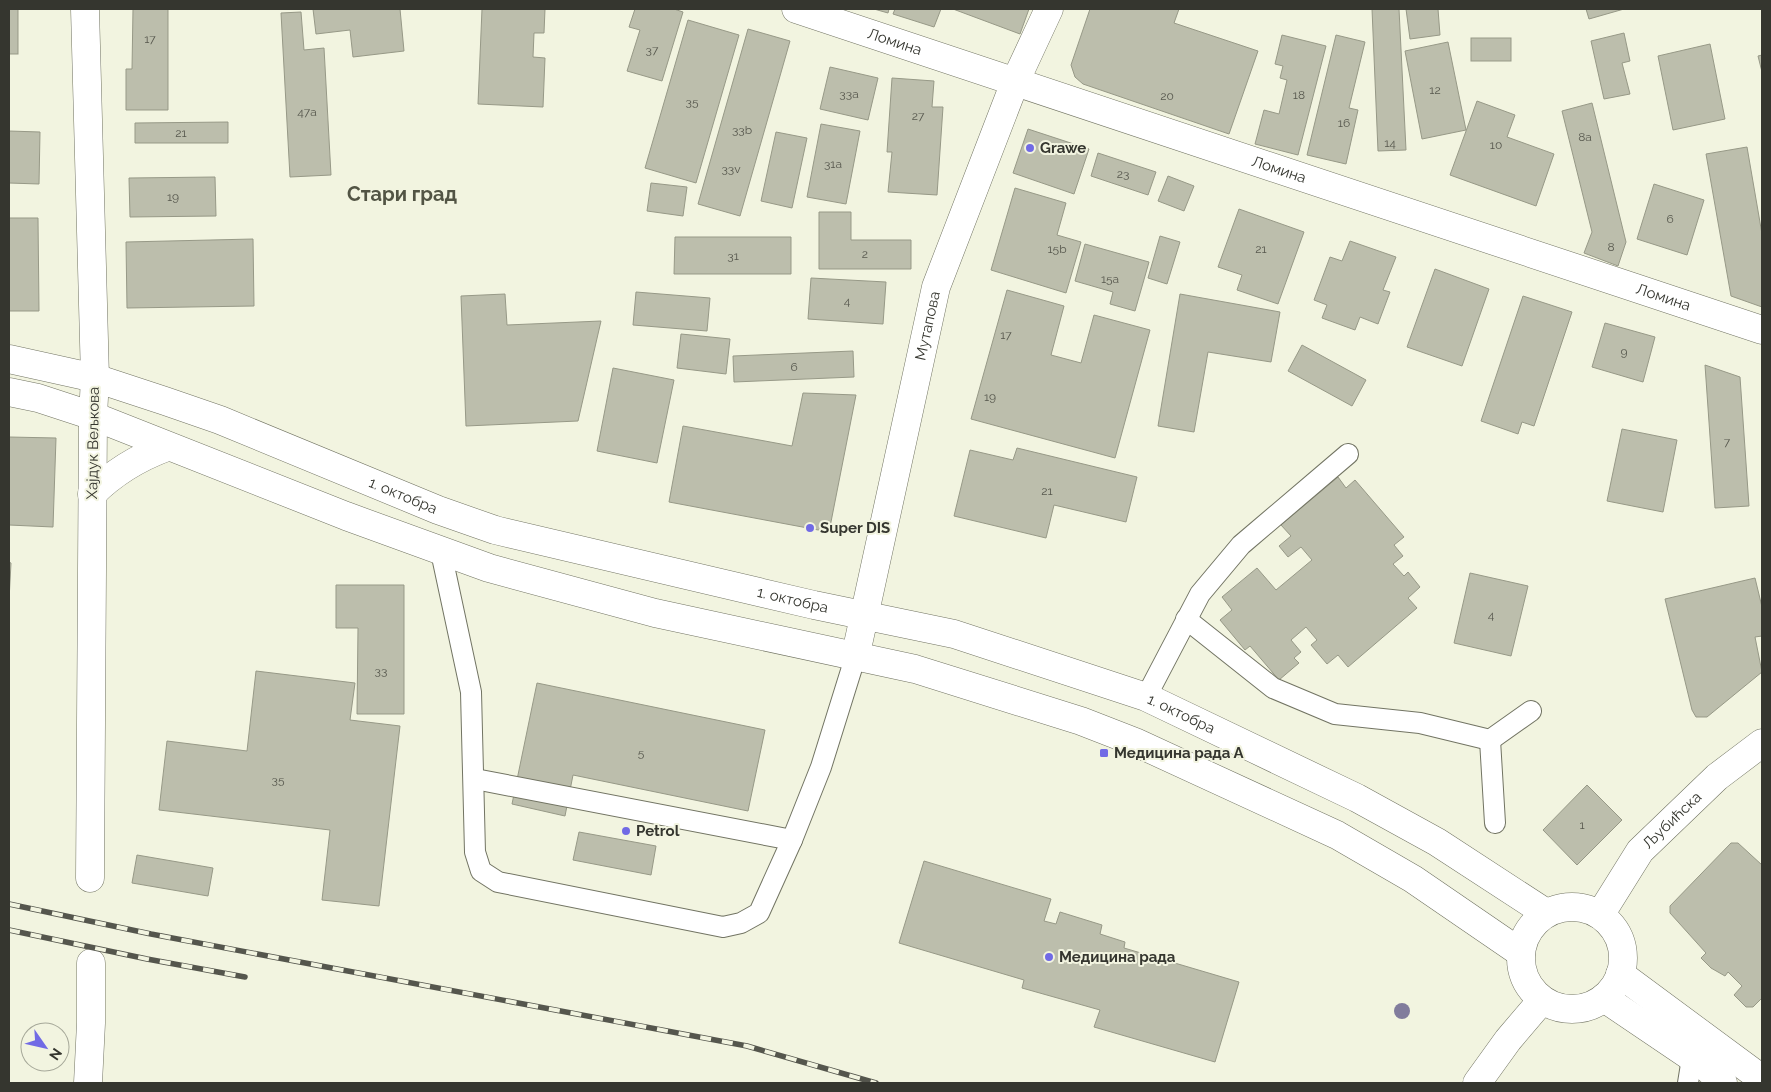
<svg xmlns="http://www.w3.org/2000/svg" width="1771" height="1092" font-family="Raleway,sans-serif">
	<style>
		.building { fill: #bcbeac; stroke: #979987 }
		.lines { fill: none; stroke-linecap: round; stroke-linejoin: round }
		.service-casing { stroke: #727463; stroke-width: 22 }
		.pedestrian-casing { stroke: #727463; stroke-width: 29 }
		.minor-casing { stroke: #727463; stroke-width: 29 }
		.tertiary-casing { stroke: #727463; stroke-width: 29 }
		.secondary-casing { stroke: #727463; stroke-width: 29 }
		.service { stroke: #fff; stroke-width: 20 }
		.pedestrian { stroke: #fff; stroke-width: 28 }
		.minor { stroke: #fff; stroke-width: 28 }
		.tertiary { stroke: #fff; stroke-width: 28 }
		.secondary { stroke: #fff; stroke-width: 28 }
		.rail-casing { stroke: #55564d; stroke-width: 5.5 }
		.rail { stroke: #f2f4e0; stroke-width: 4; stroke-dasharray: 11; stroke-linecap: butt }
		.tree { fill: #817c9c }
		.poi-dot { fill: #716ae5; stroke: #f2f4e0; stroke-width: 2 }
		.labels { text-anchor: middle; stroke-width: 4; stroke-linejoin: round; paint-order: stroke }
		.number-label { font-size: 12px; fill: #57584e }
		.street-label { font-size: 15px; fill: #35362f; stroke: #f2f4e0 }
		.poi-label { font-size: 15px; font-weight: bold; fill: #35362f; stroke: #f2f4e0; text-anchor: start }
		.district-label { font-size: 20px; font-weight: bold; fill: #525444; stroke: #f2f4e0 }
	</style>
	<rect width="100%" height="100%" fill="#f2f4e0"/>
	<g class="building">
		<rect x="9" y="9" width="9" height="45"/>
		<polygon points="133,9 168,9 168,110 126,110 126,69 132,69"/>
		<polygon points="313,9 400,9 404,51 353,57 350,30 316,34"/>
		<polygon points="482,9 545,9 544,33 534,33 533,57 545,58 543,107 478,104"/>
		<polygon points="635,9 674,9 683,12 662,81 627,71 640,30 629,27"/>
		<polygon points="874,9 889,9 888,13"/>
		<polygon points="895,9 941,9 934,27 893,14"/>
		<polygon points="953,9 1029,9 1020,34"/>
		<polygon points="1090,9 1179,9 1174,23 1258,51 1229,134 1083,84 1075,77 1071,65"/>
		<polygon points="1372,9 1399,9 1406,150 1378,151"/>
		<polygon points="1406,9 1438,9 1440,35 1410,39"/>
		<polygon points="1586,9 1624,9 1589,19"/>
		<polygon points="301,12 304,50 324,48 331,175 290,177 281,13"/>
		<polygon points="688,20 739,35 696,183 645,168"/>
		<polygon points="748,29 790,41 740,216 698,204"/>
		<polygon points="1624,33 1630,61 1622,63 1630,94 1604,99 1591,41"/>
		<polygon points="1282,35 1326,46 1298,155 1255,144 1264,110 1279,114 1287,80 1280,78 1283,66 1275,64"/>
		<polygon points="1336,35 1365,42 1349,108 1358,110 1346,164 1307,155"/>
		<rect x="1471" y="38" width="40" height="23"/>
		<polygon points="1448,42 1466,130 1422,139 1405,51"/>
		<polygon points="1710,44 1725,119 1673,130 1658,56"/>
		<polygon points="1762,55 1762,72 1758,56"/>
		<polygon points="830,67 878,78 868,120 820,109"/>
		<polygon points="892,78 934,81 932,107 943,107 937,195 888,192 892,152 887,152"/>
		<polygon points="1477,101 1515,115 1507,137 1554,154 1536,206 1450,175"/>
		<polygon points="1592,103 1626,242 1618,266 1584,253 1592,232 1562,111"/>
		<polygon points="228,122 228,143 135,143 135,123"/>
		<polygon points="821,124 860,131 846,204 807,197"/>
		<polygon points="1028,129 1089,149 1074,194 1013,173"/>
		<polygon points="9,131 40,132 39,184 9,183"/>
		<polygon points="776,132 807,138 792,208 761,201"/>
		<polygon points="1747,147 1762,234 1762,307 1731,296 1706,154"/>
		<polygon points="1098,153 1156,172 1148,195 1091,176"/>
		<polygon points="1168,176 1194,186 1184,211 1158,201"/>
		<polygon points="215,177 216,216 130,217 129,178"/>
		<polygon points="651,183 687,187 683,216 647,211"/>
		<polygon points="1654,184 1704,200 1687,255 1637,239"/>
		<polygon points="1015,188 1066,203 1057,235 1081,242 1066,293 991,270"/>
		<polygon points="1239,209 1304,232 1278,304 1237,290 1242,275 1218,267"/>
		<polygon points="819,212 851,212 851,240 911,240 911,269 819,269"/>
		<polygon points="9,218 38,218 39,311 9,311"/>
		<polygon points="1160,236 1180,242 1167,284 1148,278"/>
		<polygon points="675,237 791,237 791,274 674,274"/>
		<polygon points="253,239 254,306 127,308 126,242"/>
		<polygon points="1350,241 1396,257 1383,290 1390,292 1378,324 1360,317 1355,330 1322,318 1327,305 1314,300 1330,257 1342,261"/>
		<polygon points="1085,244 1149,262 1135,311 1110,304 1113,292 1075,281"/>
		<polygon points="1435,269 1489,289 1462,366 1407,347"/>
		<polygon points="811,278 886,282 883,324 808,319"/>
		<polygon points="1007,290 1064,306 1051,355 1081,363 1094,315 1150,330 1115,458 971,419"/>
		<polygon points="636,292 710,298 707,331 633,325"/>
		<polygon points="505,294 507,325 601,321 578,421 466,426 461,296"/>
		<polygon points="1180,294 1280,312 1271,362 1208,352 1194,432 1158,426"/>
		<polygon points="1523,296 1572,312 1534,426 1522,422 1518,434 1481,421"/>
		<polygon points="1605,323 1655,337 1643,382 1592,367"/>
		<polygon points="681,334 730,339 726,374 677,368"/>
		<polygon points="1302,345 1366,380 1352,406 1288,371"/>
		<polygon points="853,351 854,377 734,382 733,356"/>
		<polygon points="1705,365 1740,377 1749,506 1715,508"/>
		<polygon points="613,368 674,380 657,463 597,451"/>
		<polygon points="803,393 856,395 829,532 669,502 683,426 792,446"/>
		<polygon points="1622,429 1677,440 1663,512 1607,501"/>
		<polygon points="9,437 56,438 53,527 9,525"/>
		<polygon points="1017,448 1137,477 1126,522 1054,505 1046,538 954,516 970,450 1013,460"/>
		<polygon points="1338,477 1346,488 1355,480 1404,537 1394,545 1403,556 1393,564 1404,576 1408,572 1420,587 1408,598 1417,608 1348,667 1338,655 1327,664 1311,645 1317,640 1306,627 1291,640 1301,652 1294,658 1299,663 1279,680 1250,646 1245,650 1220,620 1232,610 1222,597 1257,568 1276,590 1312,560 1301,547 1288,557 1279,546 1291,536 1281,525"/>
		<polygon points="9,562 11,563 9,600"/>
		<polygon points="1470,573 1528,586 1511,656 1454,643"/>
		<polygon points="1755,578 1762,607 1762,636 1755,637 1762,672 1707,717 1696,717 1692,710 1665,599"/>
		<polygon points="336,585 404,585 404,714 357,714 358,628 336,628"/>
		<polygon points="256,671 355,683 350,720 400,726 379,906 322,900 330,830 159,810 167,741 247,751"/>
		<polygon points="537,683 765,730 748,811 573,775 565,816 512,804"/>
		<polygon points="1587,785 1622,820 1577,865 1543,830"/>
		<polygon points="579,832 656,846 651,875 573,860"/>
		<polygon points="1731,843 1738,843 1762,865 1762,998 1753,1007 1746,1007 1734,995 1742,986 1728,972 1725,976 1711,968 1701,958 1706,953 1670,913 1670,906"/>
		<polygon points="137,855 213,868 208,896 132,883"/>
		<polygon points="924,861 1051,899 1044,921 1056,924 1060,912 1102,925 1100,934 1125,942 1124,948 1239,982 1215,1062 1094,1027 1100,1010 1022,988 1024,980 899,943"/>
	</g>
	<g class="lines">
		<g class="service-casing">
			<g id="service">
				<polyline points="441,552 471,692 475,852 481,871 498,882 723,927 741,923 759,913 792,840 821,767 855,658"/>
				<polyline points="1186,619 1273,688 1335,714 1420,723 1490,740 1531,711"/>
				<polyline points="1146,697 1200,594 1241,545 1348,454"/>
				<polyline points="1490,740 1495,823"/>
				<polyline points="475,779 792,840"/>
				<polyline points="1688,1083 1692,1058"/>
			</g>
		</g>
		<g class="pedestrian-casing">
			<polyline id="pedestrian" points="1015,82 1049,9"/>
		</g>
		<g class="minor-casing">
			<g id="minor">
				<polyline points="85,9 95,378 93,416 90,878"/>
				<path id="s1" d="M796 9 1762 330"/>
				<path d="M92 494C114 472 137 458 167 447"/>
				<path id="s2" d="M855 658 936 287 1015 82"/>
				<polyline points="88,1083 91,1023 91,963"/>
			</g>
		</g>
		<g class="tertiary-casing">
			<g id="tertiary">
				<path id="s3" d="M1600 915 1640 851 1717 777 1762 743"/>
				<polyline points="1477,1083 1508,1040 1542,1000"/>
			</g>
		</g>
		<g class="secondary-casing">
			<g id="secondary">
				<path id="s4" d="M9 359 95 378 165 401 220 420 438 510 495 530 814 605 954 634 1146 697 1357 798 1437 842 1546 913"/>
				<polyline points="9,392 38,398 93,416 346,516 489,568 655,613 915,669 1081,721 1135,742 1337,835 1413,879 1521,953"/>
				<circle cx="1572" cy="958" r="51"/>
				<polyline points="1620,974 1762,1079"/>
				<polyline points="1604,998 1706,1067 1723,1083"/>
			</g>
		</g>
		<use href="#service" class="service"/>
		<use href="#pedestrian" class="pedestrian"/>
		<use href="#minor" class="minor"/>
		<use href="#tertiary" class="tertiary"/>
		<use href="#secondary" class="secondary"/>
		<g class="rail-casing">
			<g id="rail">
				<polyline points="9,904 151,934 747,1046 876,1083"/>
				<polyline points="9,930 147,959 245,977"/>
			</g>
		</g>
		<use href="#rail" class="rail"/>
	</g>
	<circle class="tree" cx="1402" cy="1011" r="8"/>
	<g class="poi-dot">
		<circle cx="1030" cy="148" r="5"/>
		<circle cx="810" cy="528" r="5"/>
		<rect x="1099" y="748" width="10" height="10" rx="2.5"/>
		<circle cx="626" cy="831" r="5"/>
		<circle cx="1049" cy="957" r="5"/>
	</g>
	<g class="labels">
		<g class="number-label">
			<text x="150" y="43">17</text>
			<text x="652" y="54">37</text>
			<text x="1435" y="94">12</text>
			<text x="849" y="98">33a</text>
			<text x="1299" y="99">18</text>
			<text x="1167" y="100">20</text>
			<text x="692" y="106">35</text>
			<text x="307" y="116">47a</text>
			<text x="918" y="120">27</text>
			<text x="1344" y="127">16</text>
			<text x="742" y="134">33b</text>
			<text x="181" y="137">21</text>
			<text x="1585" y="141">8a</text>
			<text x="1390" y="147">14</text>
			<text x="1496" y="149">10</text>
			<text x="833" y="168">31a</text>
			<text x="731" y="173">33v</text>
			<text x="1123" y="178">23</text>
			<text x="173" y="201">19</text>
			<text x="1670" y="223">6</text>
			<text x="1611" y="251">8</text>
			<text x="1057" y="253">15b</text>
			<text x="1261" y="253">21</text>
			<text x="865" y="258">2</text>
			<text x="733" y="260">31</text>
			<text x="1110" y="283">15a</text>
			<text x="847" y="305">4</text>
			<text x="1006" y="339">17</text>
			<text x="1624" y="356">9</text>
			<text x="794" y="371">6</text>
			<text x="990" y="401">19</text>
			<text x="1727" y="446">7</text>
			<text x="1047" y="495">21</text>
			<text x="1491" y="619">4</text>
			<text x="381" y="675">33</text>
			<text x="641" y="757">5</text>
			<text x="278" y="784">35</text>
			<text x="1582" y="829">1</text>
		</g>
		<g class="street-label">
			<text dy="5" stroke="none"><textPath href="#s1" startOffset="104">Ломина</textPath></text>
			<text dy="5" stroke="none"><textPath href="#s1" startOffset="509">Ломина</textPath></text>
			<text dy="5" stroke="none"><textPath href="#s1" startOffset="914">Ломина</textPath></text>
			<text dy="5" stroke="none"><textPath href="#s2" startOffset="340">Мутапова</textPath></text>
			<text transform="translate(93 443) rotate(-89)" y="5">Хајдук Вељкова</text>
			<text dy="5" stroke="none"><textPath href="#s4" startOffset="418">1. октобра</textPath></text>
			<text dy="5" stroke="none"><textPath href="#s4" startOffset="822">1. октобра</textPath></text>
			<text dy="5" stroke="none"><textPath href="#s4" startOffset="1228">1. октобра</textPath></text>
			<text dy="5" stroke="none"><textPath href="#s3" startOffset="120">Љубићска</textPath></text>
		</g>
		<g class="poi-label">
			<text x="1040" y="153">Grawe</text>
			<text x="820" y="533">Super DIS</text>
			<text x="1114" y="758">Медицина рада А</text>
			<text x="636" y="836">Petrol</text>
			<text x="1059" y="962">Медицина рада</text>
		</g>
		<g class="district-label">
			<text x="402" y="201">Стари град</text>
		</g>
	</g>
	<rect width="1771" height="1092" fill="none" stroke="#35362f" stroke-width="20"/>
	<g transform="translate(45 1047) rotate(124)"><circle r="24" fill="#f2f4e0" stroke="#a6a899"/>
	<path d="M0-4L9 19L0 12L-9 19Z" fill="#716ae5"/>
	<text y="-8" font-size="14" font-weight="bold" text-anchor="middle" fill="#35362f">N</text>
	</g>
</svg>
